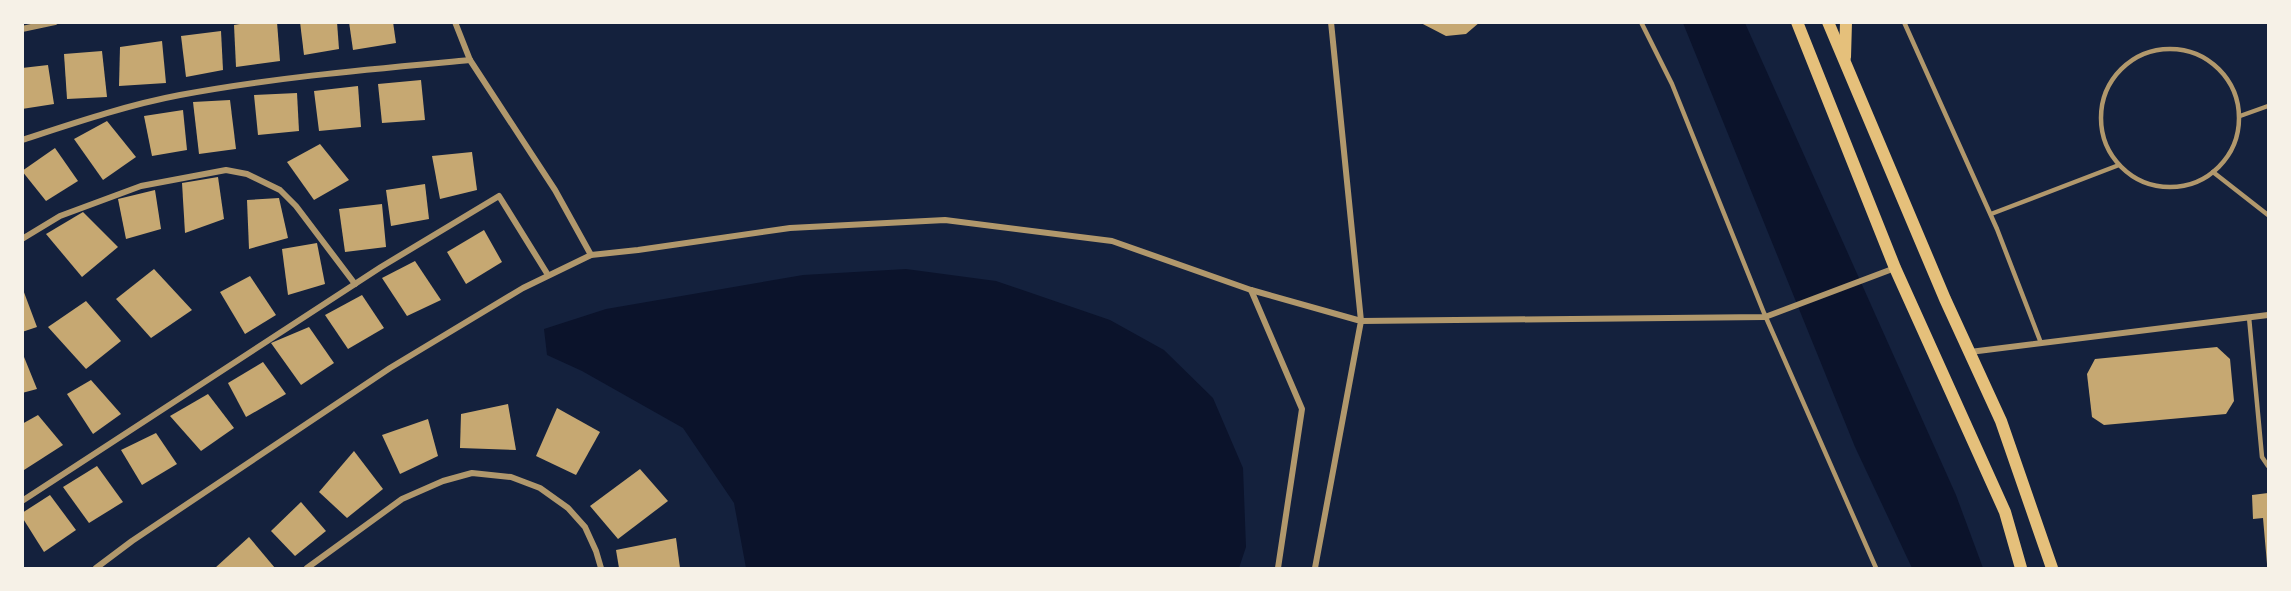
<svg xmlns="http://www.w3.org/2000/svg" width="2291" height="591" font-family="Quicksand,sans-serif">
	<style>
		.water { fill: #0b132b }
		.building { fill: #c6a872 }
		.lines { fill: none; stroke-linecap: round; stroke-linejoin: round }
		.service { stroke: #b1986c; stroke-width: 4.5 }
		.minor { stroke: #b1986c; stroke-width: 6 }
		.secondary { stroke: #e5c07b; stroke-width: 12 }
	</style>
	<rect width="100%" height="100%" fill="#14213d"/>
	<g class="water">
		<polygon points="1683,23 1745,23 1956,495 1983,568 1912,568 1855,447"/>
		<polygon points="906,269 996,281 1110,320 1164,350 1213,398 1243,468 1246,547 1239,568 746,568 734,503 683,428 582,371 547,355 544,329 606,309 803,275"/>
	</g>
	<g class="building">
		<polygon points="252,22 277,22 280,61 236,67 234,25"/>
		<polygon points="300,22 337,22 339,49 304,55"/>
		<polygon points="349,22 393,22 396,43 353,50"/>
		<polygon points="1419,22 1480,22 1466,34 1446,36"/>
		<polygon points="221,31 223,70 186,77 181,36"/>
		<polygon points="162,41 166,83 119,86 120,47"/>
		<polygon points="102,51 107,97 67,99 64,54"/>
		<polygon points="48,65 54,104 22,109 22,68"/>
		<polygon points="421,80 425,120 382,123 378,84"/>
		<polygon points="358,86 361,127 319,131 314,91"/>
		<polygon points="297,93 299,131 258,135 254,95"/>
		<polygon points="230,100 236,149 199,154 193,102"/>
		<polygon points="183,110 187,150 152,156 144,116"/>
		<polygon points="107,121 136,157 103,180 74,139"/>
		<polygon points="320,144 349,180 314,200 287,162"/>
		<polygon points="55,148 78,181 46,201 22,171"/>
		<polygon points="472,152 477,190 440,199 432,156"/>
		<polygon points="218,177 224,219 185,233 182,183"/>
		<polygon points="425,184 429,219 391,226 386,190"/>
		<polygon points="155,190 161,229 126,239 118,199"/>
		<polygon points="279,198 288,238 249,249 247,200"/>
		<polygon points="382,204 386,247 345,252 339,209"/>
		<polygon points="83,212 118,247 82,277 46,234"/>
		<polygon points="484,230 502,262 466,284 447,252"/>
		<polygon points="317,243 325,284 288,295 282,249"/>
		<polygon points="415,261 441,300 407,316 382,278"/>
		<polygon points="154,269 192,310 151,338 116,299"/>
		<polygon points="250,276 276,315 245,334 220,292"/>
		<polygon points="22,287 37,327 22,332"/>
		<polygon points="362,295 384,328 348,349 325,315"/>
		<polygon points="86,301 121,341 86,369 48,327"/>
		<polygon points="309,327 334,363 301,385 271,343"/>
		<polygon points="2217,347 2230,359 2234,401 2226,414 2104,425 2092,417 2087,374 2095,359"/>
		<polygon points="22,352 37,389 22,393"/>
		<polygon points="263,362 286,394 246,417 228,383"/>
		<polygon points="91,380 121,414 93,434 67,394"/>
		<polygon points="208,394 234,428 201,451 170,416"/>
		<polygon points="508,404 516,450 460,448 461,414"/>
		<polygon points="557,408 600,432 576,475 536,456"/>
		<polygon points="38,415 63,445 24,470 22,468 22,424"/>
		<polygon points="428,419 438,456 400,474 382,435"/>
		<polygon points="156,433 177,464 142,485 121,450"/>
		<polygon points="354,451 383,489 347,518 319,492"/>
		<polygon points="97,466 123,502 89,523 63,487"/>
		<polygon points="640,469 668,501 618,539 590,506"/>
		<polygon points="2268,493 2268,564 2267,564 2263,518 2253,519 2252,495"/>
		<polygon points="50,495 76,530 44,552 22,517 22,513"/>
		<polygon points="301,502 326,531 295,556 271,531"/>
		<polygon points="249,537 275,568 215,568"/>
		<polygon points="676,538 680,568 619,568 616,550"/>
	</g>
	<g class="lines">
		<g class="service">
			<polyline points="1641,22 1672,84 1764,313 1876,568"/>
			<polyline points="1904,22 1997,229 2041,343"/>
			<circle cx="2170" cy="118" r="69"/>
			<polyline points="2240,116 2268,106"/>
			<polyline points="2213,172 2268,215"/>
			<polyline points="1991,214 2119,165"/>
			<polyline points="2249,317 2262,457 2268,466"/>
		</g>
		<g class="minor">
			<polyline points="455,22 470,60 555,190 591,255"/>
			<polyline points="1331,22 1361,321 1765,317 1895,268"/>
			<polyline points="22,29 55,22"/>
			<path d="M22 140C74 123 127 105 180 95 276 77 373 69 470 60"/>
			<polyline points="22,239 60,216 141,186 226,170 247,174 280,190 296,206 355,284"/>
			<polyline points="1251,290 1302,409 1278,568"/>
			<polyline points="1970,352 2268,315"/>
			<polyline points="22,501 381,267 499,196 548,275"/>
			<polyline points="96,568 132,541 390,368 523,288 591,255 638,250 790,228 945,220 1112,241 1251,290 1361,321 1315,568"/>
			<polyline points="307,568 402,499 443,481 472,473 511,477 540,488 568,508 585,527 596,551 601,568"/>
		</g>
		<g class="secondary">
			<polyline points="1797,22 1895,268 2005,512 2021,568"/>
			<polyline points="1828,22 1945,299 2001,421 2052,568"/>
			<polyline points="1845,57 1846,22"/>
		</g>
	</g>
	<rect width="2291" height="591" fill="none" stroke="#f6f1e7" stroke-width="48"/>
</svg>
